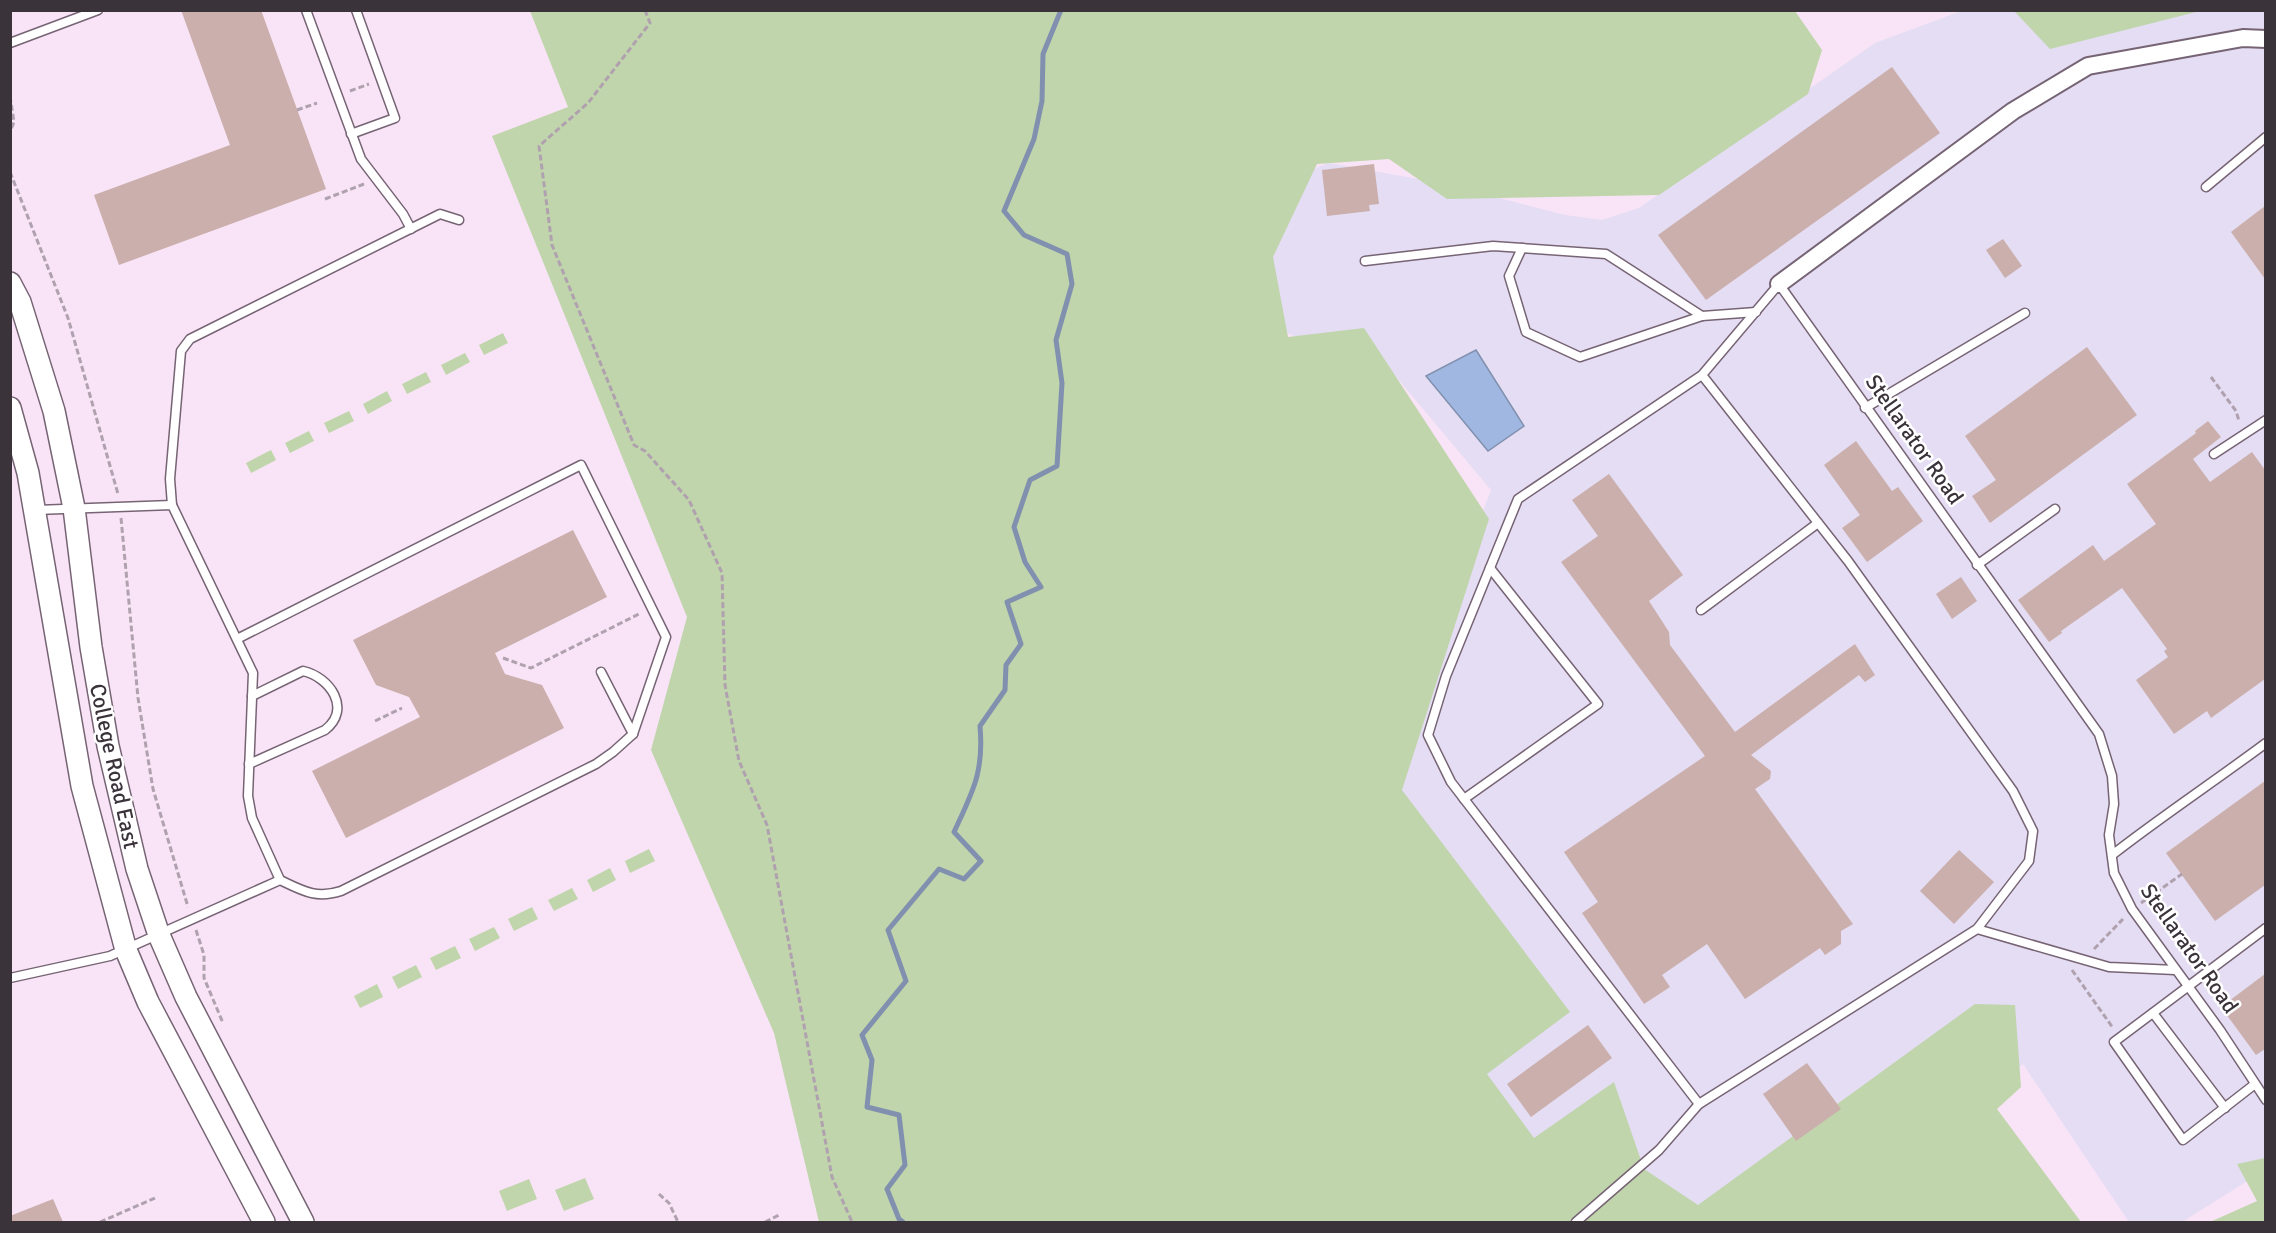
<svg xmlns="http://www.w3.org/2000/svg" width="2276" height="1233" font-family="Signika,sans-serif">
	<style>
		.commercial { fill: #e4ddf3 }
		.green { fill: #c0d5ac }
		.water { fill: #a0b8e1; stroke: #8190af; stroke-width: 1.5 }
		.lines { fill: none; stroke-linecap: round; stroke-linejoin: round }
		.stream { stroke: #8190af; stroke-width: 5 }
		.building { fill: #cbafac }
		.service-casing { stroke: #766474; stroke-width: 11 }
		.minor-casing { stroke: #766474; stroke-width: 20 }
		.tertiary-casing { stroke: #766474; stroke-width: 24 }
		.path { stroke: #b0a1af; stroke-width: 3; stroke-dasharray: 6 3; stroke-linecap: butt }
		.service { stroke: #fff; stroke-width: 8 }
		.minor { stroke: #fff; stroke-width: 16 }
		.tertiary { stroke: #fff; stroke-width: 21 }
		.labels { text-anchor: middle; stroke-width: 5; stroke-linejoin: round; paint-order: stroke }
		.street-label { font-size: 22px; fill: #3a333a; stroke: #fff }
	</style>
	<rect width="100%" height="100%" fill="#f8e4f6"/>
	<polygon class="commercial" points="1964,10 2265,11 2265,1170 2182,1222 2129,1222 2023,1064 2001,1086 1729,1217 1532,1149 1497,1111 1389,750 1491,490 1377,354 1332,350 1289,334 1263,309 1271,207 1300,175 1328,163 1441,183 1565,215 1602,220 1639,208 1875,43"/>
	<g class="green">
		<polygon points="530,11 1795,11 1822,50 1808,94 1659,195 1447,199 1389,159 1317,164 1273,257 1288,337 1364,328 1489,519 1402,790 1570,1012 1487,1074 1534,1138 1614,1082 1644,1169 1698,1205 1975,1004 2015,1005 2021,1087 1997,1109 2081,1222 819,1222 774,1033 651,750 687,617 492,136 568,107"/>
		<polygon points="2014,11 2200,11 2050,49"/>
		<polygon points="503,333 508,343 484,355 479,345"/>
		<polygon points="465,353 470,362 446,375 441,365"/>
		<polygon points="426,372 431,382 407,394 402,384"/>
		<polygon points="387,391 392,401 368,414 363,404"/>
		<polygon points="349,411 354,421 329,433 324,423"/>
		<polygon points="309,431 314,441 290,453 285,443"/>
		<polygon points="271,450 276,460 251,473 246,463"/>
		<polygon points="649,849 655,861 630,873 625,861"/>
		<polygon points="610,868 616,880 593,892 587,880"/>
		<polygon points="572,888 578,899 554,911 548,900"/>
		<polygon points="532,907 538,919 514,931 508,919"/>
		<polygon points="494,927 500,938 475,951 469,939"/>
		<polygon points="455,946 461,958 436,970 430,958"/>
		<polygon points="416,965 422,977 398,989 392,977"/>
		<polygon points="377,984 383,997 360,1008 354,996"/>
		<polygon points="2265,1158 2265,1222 2210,1222 2257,1201 2237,1164"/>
		<polygon points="585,1178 594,1199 564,1211 555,1190"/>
		<polygon points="529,1179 537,1199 507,1211 499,1191"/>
	</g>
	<polygon class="water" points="1476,350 1524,426 1488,451 1426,376"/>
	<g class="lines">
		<path class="stream" d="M903 1222 899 1219 887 1189 905 1165 899 1115 867 1107 872 1060 862 1035 906 981 888 930 939 869 964 879 981 861 954 832C973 791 984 772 980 726L1005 690 1006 665 1021 644 1007 602 1041 587 1025 562 1014 527 1030 480 1057 466 1062 383 1056 340 1072 284 1067 254 1024 235 1004 211 1034 139 1042 101 1043 54 1061 10"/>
	</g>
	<g class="building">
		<polygon points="181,10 261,10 326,189 119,265 94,195 230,145"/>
		<polygon points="1892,67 1940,133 1706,300 1658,235"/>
		<polygon points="1374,164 1379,204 1369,205 1370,211 1327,216 1322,170"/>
		<polygon points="2265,206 2265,279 2231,232"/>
		<polygon points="2003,239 2022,266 2005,278 1986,250"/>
		<polygon points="2087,347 2137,415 1990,523 1972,496 1996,480 1965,436"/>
		<polygon points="2208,421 2221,437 2193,459 2210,482 2252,452 2265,470 2265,679 2211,718 2207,711 2174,734 2136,680 2168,657 2164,651 2167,649 2122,588 2061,631 2062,633 2049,642 2018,600 2093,545 2104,561 2156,524 2127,484 2196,433 2195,431"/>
		<polygon points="1856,441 1892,491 1898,487 1923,521 1867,562 1842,528 1860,515 1824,465"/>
		<polygon points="1609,474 1683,575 1649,601 1669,632 1670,645 1735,732 1855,644 1875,675 1865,682 1859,675 1751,755 1771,771 1770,779 1755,789 1853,924 1841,931 1841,944 1825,955 1820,948 1745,999 1707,944 1662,975 1670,987 1644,1004 1582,913 1598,902 1564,852 1705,756 1561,562 1598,536 1572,500"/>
		<polygon points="573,530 607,597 495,653 505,674 542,685 564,728 346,838 312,771 420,717 409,697 376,685 353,640"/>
		<polygon points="1961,577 1977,601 1952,619 1936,594"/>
		<polygon points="2265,781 2265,885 2215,921 2166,853"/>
		<polygon points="1959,850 1994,882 1954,924 1920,891"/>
		<polygon points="2265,974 2265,1049 2256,1055 2221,1007"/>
		<polygon points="1588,1025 1612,1058 1531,1117 1507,1084"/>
		<polygon points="1807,1063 1841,1109 1796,1141 1763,1094"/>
		<polygon points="53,1199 63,1222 10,1222 10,1216"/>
	</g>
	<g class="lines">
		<g class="service-casing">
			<g id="service">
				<polyline points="306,10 361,159 403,214 411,229"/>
				<polyline points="10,43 98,10"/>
				<polyline points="351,134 395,118 356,10"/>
				<polyline points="2206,187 2266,137"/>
				<polyline points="1522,248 1509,276 1526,332 1580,357 1702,316"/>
				<polyline points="1365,261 1493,246 1606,254 1702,316 1756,312"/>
				<polyline points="1702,375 1848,561 2013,791 2033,831 2029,861 1977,929 1699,1104 1451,782 1428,735 1446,676 1518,499 1702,375 1779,284 2099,734 2112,776 2114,804 2109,835 2114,873 2132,909 2220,1030 2266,1100"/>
				<polyline points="1865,408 2025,313"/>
				<polyline points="2214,454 2266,420"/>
				<polyline points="172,505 170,479 181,351 190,339 440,214 459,220"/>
				<polyline points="1977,565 2055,509"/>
				<polyline points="1701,610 1818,523"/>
				<path d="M237 639 581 465 666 637 633 734 613 752 596 764 341 891C316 899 303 891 280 880"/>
				<polyline points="601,672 633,734"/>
				<path d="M249 764 325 730C352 709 330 677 303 671L252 696"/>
				<polyline points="1464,799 1598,704 1490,568"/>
				<path d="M2112 855C2162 816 2215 781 2266 743"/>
				<polyline points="1977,929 2109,967 2175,970"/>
				<polyline points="10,978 110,956 280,880 252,818 248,796 253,673 172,505 36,510"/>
				<polyline points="2153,1013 2225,1108"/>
				<polyline points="2255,1084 2183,1140 2114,1042 2266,928"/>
				<polyline points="1576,1222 1659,1150 1699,1104"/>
			</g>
		</g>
		<g class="minor-casing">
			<polyline id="minor" points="1779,284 2013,111 2088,66 2243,38 2266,39"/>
		</g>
		<g class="tertiary-casing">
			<g id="tertiary">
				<polyline points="10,283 20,302 54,411 74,508 91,647 108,746 137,869 159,935 186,997 303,1222"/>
				<polyline points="10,408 28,473 82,786 126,950 148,1002 264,1222"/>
			</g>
		</g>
		<g class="path">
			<polyline points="645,10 650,23 588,103 539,146 552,245 634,445 645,451 689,500 722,573 725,685 739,761 767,825 832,1177 852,1222"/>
			<polyline points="350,91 369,84"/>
			<polyline points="10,96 14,122 10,132"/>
			<polyline points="297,110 317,103"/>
			<polyline points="10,172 68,318 118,494"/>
			<polyline points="325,199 364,184"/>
			<polyline points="2211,377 2236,411 2239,421"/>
			<polyline points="121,518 138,698 153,789 188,907"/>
			<polyline points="503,658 531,668 639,614"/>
			<polyline points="375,721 402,708"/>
			<polyline points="2141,903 2182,874"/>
			<polyline points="196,930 204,955 204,978 223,1023"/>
			<polyline points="2094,949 2123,919"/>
			<polyline points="2072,970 2113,1028"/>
			<polyline points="659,1194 669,1203 678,1222"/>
			<polyline points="100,1222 155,1198"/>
			<polyline points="765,1222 781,1214"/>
		</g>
		<use href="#service" class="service"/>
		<use href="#minor" class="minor"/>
		<use href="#tertiary" class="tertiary"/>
	</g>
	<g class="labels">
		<g class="street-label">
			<text transform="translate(1915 439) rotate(55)" y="8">Stellarator Road</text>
			<text transform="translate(115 766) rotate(78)" y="8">College Road East</text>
			<text transform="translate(2190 948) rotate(55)" y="8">Stellarator Road</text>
		</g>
	</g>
	<rect width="2276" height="1233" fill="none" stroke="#3a333a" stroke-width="24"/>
</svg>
